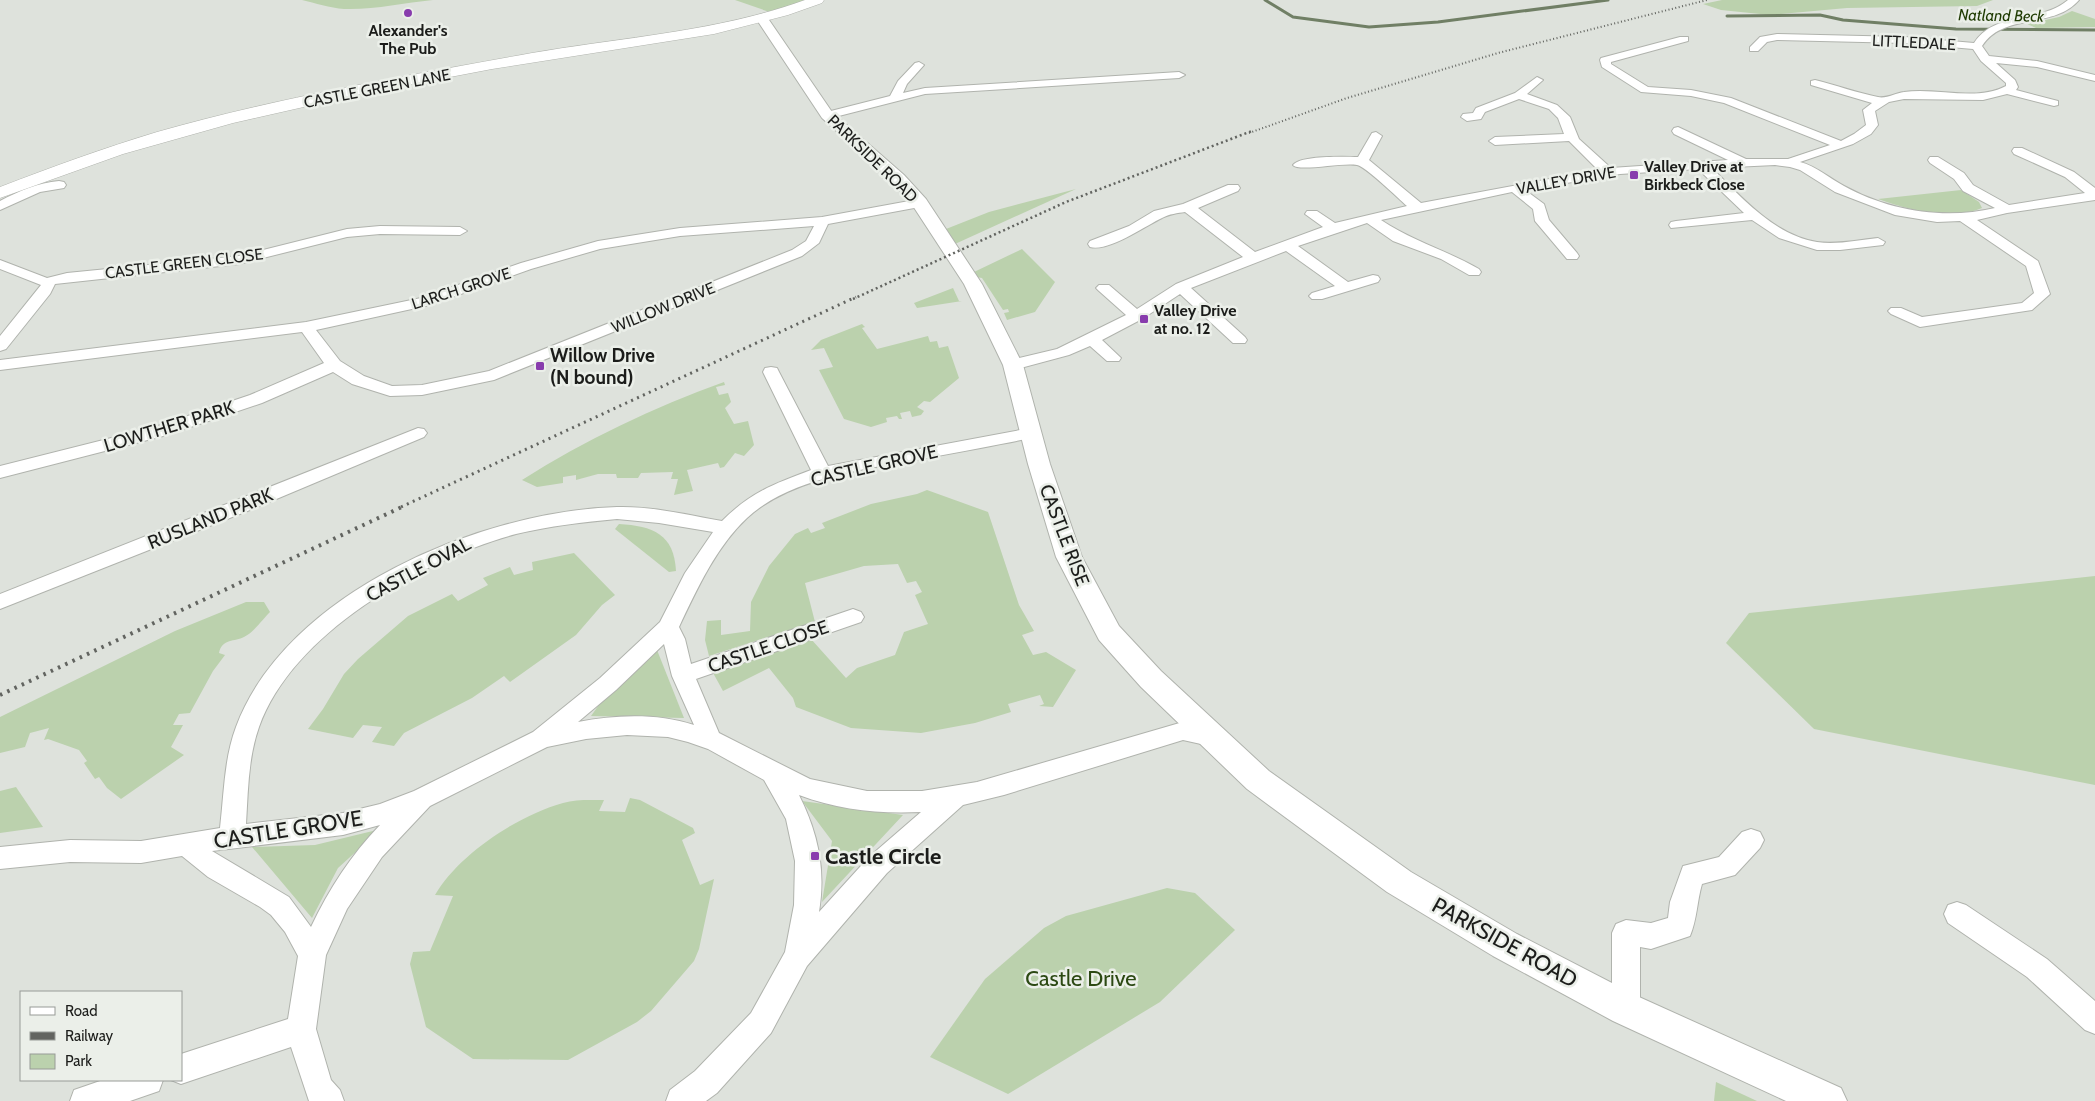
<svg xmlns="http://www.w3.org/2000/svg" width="2095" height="1101" font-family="Cabin,sans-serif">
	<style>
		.green { fill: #bbd1ad }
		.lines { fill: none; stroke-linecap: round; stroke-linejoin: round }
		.stream { stroke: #707f65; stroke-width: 3 }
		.minor-casing { stroke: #b0b3ad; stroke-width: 2 }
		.tertiary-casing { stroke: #b0b3ad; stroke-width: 2 }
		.trunk-casing { stroke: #b0b3ad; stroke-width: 1 }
		.minor { fill: #fff; fill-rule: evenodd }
		.tertiary { fill: #fff; fill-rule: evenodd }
		.trunk { fill: #fff; fill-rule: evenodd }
		.rail-far3 { stroke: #626460; stroke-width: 2; stroke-dasharray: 1 2.5; stroke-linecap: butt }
		.rail-far2 { stroke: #626460; stroke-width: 2.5; stroke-dasharray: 2 3; stroke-linecap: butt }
		.rail-far1 { stroke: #626460; stroke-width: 3; stroke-dasharray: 2 4.5; stroke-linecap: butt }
		.rail { stroke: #626460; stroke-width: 4; stroke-dasharray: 2.5 5.5; stroke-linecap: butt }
		.poi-dot { fill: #883cad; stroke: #ebefe9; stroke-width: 2 }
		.labels { text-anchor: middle; stroke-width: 5; stroke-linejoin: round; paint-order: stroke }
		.far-water-label { font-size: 16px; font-style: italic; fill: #1e3a01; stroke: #ebefe9 }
		.far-poi-label { font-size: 16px; font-weight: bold; fill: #1c1d1b; stroke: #ebefe9; text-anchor: start }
		.far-street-label { font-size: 16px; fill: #1c1d1b; stroke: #ebefe9 }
		.poi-label { font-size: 19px; font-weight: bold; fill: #1c1d1b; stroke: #ebefe9; text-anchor: start }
		.street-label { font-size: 19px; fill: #1c1d1b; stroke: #ebefe9 }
		.near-street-label { font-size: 22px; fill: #1c1d1b; stroke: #ebefe9 }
		.near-poi-label { font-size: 22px; font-weight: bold; fill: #1c1d1b; stroke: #ebefe9; text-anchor: start }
		.near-park-label { font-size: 22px; fill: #2c4913; stroke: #ebefe9 }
	</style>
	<rect width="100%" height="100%" fill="#dee2dc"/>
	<g class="green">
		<path d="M302 0H433C403 3 374 10 344 9 330 8 315 3 302 0Z"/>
		<polygon points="735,0 817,0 778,15"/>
		<polygon points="1722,0 1993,0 1977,6 1847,8 1770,15 1721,10 1703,4"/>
		<polygon points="2072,11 2095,19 2095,27 2036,28 2027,24 2059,17"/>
		<polygon points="1076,189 955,244 946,229 989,212"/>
		<path d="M1961 190 1979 202 1982 208C1950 221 1909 210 1878 199Z"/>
		<polygon points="1022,249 1055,282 1035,312 1007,320 1004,313 1009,312 1008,309 1003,310 982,278 976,277 974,272"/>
		<polygon points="953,288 959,301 962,301 917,308 914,303"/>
		<polygon points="862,324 865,327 862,328 877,349 928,336 930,342 937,341 939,348 948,346 959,378 930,402 924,401 917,407 924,411 921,415 912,417 910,411 900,413 902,419 899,419 897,416 886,418 887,422 871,427 844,419 819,370 833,367 824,348 811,350 821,340"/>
		<path d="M724 382 725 385 716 387 719 395 728 393 731 402 725 408 734 424 748 421 754 445 744 456 735 453 724 467 720 468 718 463 687 470 693 491 674 495 678 479H671L673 472 641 473 638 478H617L616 474H598L576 480V475L563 477V483L537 487 522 480C585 440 654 407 724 382Z"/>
		<polygon points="927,490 988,512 1019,605 1034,631 1022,635 1033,655 1046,652 1076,670 1053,707 1039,706 1044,704 1040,695 1008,704 1011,712 975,723 921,733 851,728 796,707 793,698 769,668 723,691 712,671 811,639 846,678 857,668 895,655 904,632 928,624 915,595 922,592 916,581 907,583 898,564 864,566 805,583 815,622 709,656 705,640 707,621 721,620 721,635 750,631 751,602 769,566 795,534 808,528 811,533 825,528 822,523 871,504 917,494"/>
		<path d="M619 524C653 526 674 534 676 571L669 572 615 529Z"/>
		<polygon points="574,553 615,595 602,605 576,635 510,682 504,676 472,698 404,733 394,746 372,742 382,727 363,725 353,738 308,729 323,709 344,674 358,659 408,616 452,594 458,601 488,585 483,578 510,567 514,575 533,570 532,562"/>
		<polygon points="2095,576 2095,785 1814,729 1726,643 1749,613"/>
		<path d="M246 602H264L270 612C263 619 253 633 244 637 235 642 222 638 219 653L225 655 213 671 190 713 179 714 173 725H183L171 747 184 755 121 799 107 788 99 777 95 779 84 763 87 761 79 750 48 739 44 740 49 728 30 733 25 747 0 753V717L175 631Z"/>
		<polygon points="657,650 684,718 591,716 601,702"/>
		<polygon points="16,787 43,827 0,833 0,791"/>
		<path d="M630 798 640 800 693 828 695 833 682 840 700 885 714 879 699 949 694 961 651 1011 637 1022 568 1060 473 1059 426 1027 410 964 413 952 430 951 453 896 435 895C459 854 517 816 563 803 576 799 591 800 604 800L599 811 625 812Z"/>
		<polygon points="802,801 903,815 822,902 832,841"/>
		<polygon points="381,829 338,868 312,918 252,847 315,845"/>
		<polygon points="1167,888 1195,893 1235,930 1160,1002 1008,1094 930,1057 985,979 1044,928 1066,916"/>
		<polygon points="1716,1082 1757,1101 1714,1101"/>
	</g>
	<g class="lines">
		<g class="stream">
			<polyline points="1265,0 1293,17 1369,27 1438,22 1608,0"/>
			<polyline points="1727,16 1820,15 1843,20 1956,29 2095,30"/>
		</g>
		<g class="minor-casing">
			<g id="minor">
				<path d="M2068 0H2079C2053 30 2004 12 1982 46L1989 56 2037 61 2095 75V81L2037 67 1996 63 2015 80 2018 87 2016 90 2058 101V105L2054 106 2007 94 1983 100 1904 99 1889 102 1875 111 1878 125 1871 134 1853 144 1800 162C1816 166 1829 178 1844 186 1889 211 1945 220 1995 208L1963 191 1954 179 1930 163 1928 160 1930 157H1938L1964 173 1973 185 2009 205 2085 193 2065 177 2014 154 2012 151 2014 148H2022L2074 172 2095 188V200L2007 213 1977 220 2038 261 2050 294 2032 310 1920 327 1891 314 1888 311 1891 308H1901L1922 317 2022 303 2034 293 2026 266 1960 221 1937 222 1895 215 1835 192 1800 170 1790 167 1775 165 1712 168C1741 197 1774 235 1817 242 1837 245 1858 240 1878 238L1885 242 1883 245 1840 250H1817L1779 238 1752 220 1671 228 1669 225 1671 222 1676 221 1744 213 1698 169 1620 174 1525 190 1544 204 1549 220 1577 253 1579 256 1577 259H1567L1535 221 1533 209 1512 192 1381 220C1412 241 1446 250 1479 269L1481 272 1479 275H1469L1441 259 1393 241 1367 223 1298 246 1348 282 1373 275 1378 276 1380 279 1378 282 1322 299H1312L1309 296 1312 293 1335 286 1286 251 1191 288 1245 337 1247 340 1245 343H1233L1180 294 1142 319 1102 340 1121 358 1119 361H1107L1090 346 1069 355 1013 370 1007 369 1005 365 1007 361 1057 349 1126 315 1099 291 1096 288 1099 285H1109L1137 309 1176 284 1243 257 1185 212C1178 213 1169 214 1162 218 1145 226 1109 252 1090 247L1088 244 1090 241 1129 226 1154 211 1183 204 1228 185H1238L1240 188 1238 191 1198 208 1255 252 1323 227 1305 214 1307 211H1317L1335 223 1407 206C1399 199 1365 166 1357 165 1343 162 1299 172 1293 165 1302 155 1344 157 1358 157L1372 133 1376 132 1382 136 1369 160 1421 203 1598 170 1569 141 1495 145 1489 141 1495 137 1564 134 1558 118 1549 109 1519 99 1485 112 1481 119 1467 121 1461 117 1463 114 1473 113 1476 108 1515 93 1537 77 1543 80 1527 94 1557 105 1570 117 1579 139 1611 168 1728 160 1674 134 1672 131 1674 128 1678 127 1746 159H1788L1830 145 1724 103 1691 96 1641 92 1602 67 1600 60 1601 58 1680 37H1688V41L1611 62V64L1648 87 1691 90 1731 98 1841 141 1854 134 1866 125 1863 110 1872 103 1811 85V81L1815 80C1836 85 1857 93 1878 97 1886 99 1896 93 1904 92 1937 87 1976 102 2006 86V83L1981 61 1973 49 1905 43 1777 40 1767 42 1758 51H1750V47L1760 37 1777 34 1905 37 1974 43C1995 10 2040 24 2068 0Z"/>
				<polygon points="919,62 924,65 907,84 903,93 925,88 1179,72 1185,75 1179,78 925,94 827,119 821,115 823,113 890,96 898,81 915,63"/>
				<path d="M59 181 64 182 66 185 64 188 40 192 0 210V201C19 191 38 183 59 181Z"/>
				<path d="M920 199 925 200 927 203 925 206 828 224 819 243 802 256 494 380 422 395 390 396 352 384 333 372 262 403 167 435 0 478V466L155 427 250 395 324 363 302 332 0 370V360L306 322 421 298 521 263 598 241 680 228 822 217ZM814 226 806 241 792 250 489 371 422 385 392 386 364 376 340 361 316 330 430 305 531 269 600 249 680 236Z"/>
				<polygon points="380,226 460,227 467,231 460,235 380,234 347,237 239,264 55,284 50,294 6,349 0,351 0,336 41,285 0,269 0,260 47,278 67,273 239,256 347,229"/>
				<path d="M771 367 777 368 779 372 828 466 1031 428 1037 429 1040 433 1037 437 1031 438C992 446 953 453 915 460 860 470 789 479 747 518 716 547 697 589 679 627L685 639 691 664 853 609 861 612 864 617 861 622 696 679 719 733 810 779 867 791H922L977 782 1183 722 1218 730 1222 737 1218 744 1210 746 1183 740 1004 795 963 805 887 873 807 966 771 1033 717 1093 706 1101H666L670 1090 695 1071 751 1013 785 952 794 905 795 861 786 819 764 780 708 749 688 742 668 737 627 735 586 739 547 747 430 806 382 857 347 909 326 955 316 1029 331 1080 340 1090 344 1101H309L291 1047 181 1084 171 1080H181V1054L288 1019 298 956 285 932 271 915 260 907 208 877 182 856 141 863 70 862 0 869V847L70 840 141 841 220 828C224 794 224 759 236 727 286 592 482 511 617 507 652 506 687 515 722 521 751 492 774 484 811 470L763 372 765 368ZM617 519 659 523 713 532 685 573 660 622 600 678 533 732 414 791 380 804 343 813 246 824C248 792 248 758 259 727 293 632 424 559 516 534 550 526 583 522 617 519ZM664 644 672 676 694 725C657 713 615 715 578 722L616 690ZM799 795C839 810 878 814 921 812L869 857 819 912C826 869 818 833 799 795ZM380 825C351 855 329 889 311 927L289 897 212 851 343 835Z"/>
				<polygon points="418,428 424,429 427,433 424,437 255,508 0,609 0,594"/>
				<path d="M1751 829 1760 832 1764 840 1760 848 1735 875 1702 884C1697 901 1697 920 1690 936L1651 949 1640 947V1009L1636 1019 1626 1023 1616 1019 1612 1009V933L1616 924 1626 920 1651 923 1668 918 1670 902 1683 866 1719 857 1742 832Z"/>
				<polygon points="1957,902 1966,905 2047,959 2095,1001 2095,1034 2085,1030 2027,977 1948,923 1944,914 1948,905"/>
				<polygon points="103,1080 163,1080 159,1091 130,1101 70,1101 74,1090"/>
			</g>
		</g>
		<g class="tertiary-casing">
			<polygon id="tertiary" points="763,16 767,17 832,112 904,175 926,199 982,284 1023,365 1050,464 1082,557 1119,626 1161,671 1269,771 1411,872 1517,934 1639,997 1841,1088 1847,1101 1786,1101 1613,1021 1493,956 1387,892 1247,789 1141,687 1099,640 1056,557 1028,464 1003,365 964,284 913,206 892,181 822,118 757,20"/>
		</g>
		<g class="trunk-casing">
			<path id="trunk" d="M805 0H824L822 3 788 15 714 34 492 69 361 94 233 123 123 154 0 198V187C52 167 104 148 157 132 280 97 406 76 532 53 624 37 716 32 805 0Z"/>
		</g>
		<use href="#minor" class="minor"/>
		<use href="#tertiary" class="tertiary"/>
		<use href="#trunk" class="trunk"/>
		<polyline class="rail-far3" points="1249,133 1347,98 1498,53 1707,0"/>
		<polyline class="rail-far2" points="853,299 1066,202 1252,131"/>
		<polyline class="rail-far1" points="401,507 856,297"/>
		<polyline class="rail" points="0,695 404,506"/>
	</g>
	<g class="poi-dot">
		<circle cx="408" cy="13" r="5"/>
		<rect x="1629" y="170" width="10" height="10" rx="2.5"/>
		<rect x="1139" y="314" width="10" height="10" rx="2.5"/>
		<rect x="535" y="361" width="10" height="10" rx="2.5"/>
		<rect x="810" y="851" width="10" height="10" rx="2.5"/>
	</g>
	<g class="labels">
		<g class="far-water-label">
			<text transform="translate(2001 15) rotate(1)" y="6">Natland Beck</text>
		</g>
		<g class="far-poi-label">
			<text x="408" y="36" text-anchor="middle">Alexander's<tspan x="408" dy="18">The Pub</tspan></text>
			<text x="1644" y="172">Valley Drive at<tspan x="1644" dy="18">Birkbeck Close</tspan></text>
			<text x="1154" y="316">Valley Drive<tspan x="1154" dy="18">at no. 12</tspan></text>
		</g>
		<g class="far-street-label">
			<text transform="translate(1914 42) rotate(3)" y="6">LITTLEDALE</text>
			<text transform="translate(377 88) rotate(-11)" y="6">CASTLE GREEN LANE</text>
			<text transform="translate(873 158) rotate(44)" y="6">PARKSIDE ROAD</text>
			<text transform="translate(1566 180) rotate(-10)" y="6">VALLEY DRIVE</text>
			<text transform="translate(184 263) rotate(-7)" y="6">CASTLE GREEN CLOSE</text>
			<text transform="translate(461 288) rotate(-18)" y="6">LARCH GROVE</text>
			<text transform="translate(663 307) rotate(-22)" y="6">WILLOW DRIVE</text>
		</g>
		<g class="poi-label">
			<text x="550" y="362">Willow Drive<tspan x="550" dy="22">(N bound)</tspan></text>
		</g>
		<g class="street-label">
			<text transform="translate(169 426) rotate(-17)" y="7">LOWTHER PARK</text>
			<text transform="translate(874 465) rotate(-13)" y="7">CASTLE GROVE</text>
			<text transform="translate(210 518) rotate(-22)" y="7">RUSLAND PARK</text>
			<text transform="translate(1065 535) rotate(69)" y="7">CASTLE RISE</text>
			<text transform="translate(418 569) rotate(-28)" y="7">CASTLE OVAL</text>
			<text transform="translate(768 646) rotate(-19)" y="7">CASTLE CLOSE</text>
		</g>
		<g class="near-street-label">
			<text transform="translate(288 829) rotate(-9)" y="8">CASTLE GROVE</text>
			<text transform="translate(1505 942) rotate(29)" y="8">PARKSIDE ROAD</text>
		</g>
		<g class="near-poi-label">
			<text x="825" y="864">Castle Circle</text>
		</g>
		<g class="near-park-label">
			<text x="1081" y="986">Castle Drive</text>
		</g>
	</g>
	<rect x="20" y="991" width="162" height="90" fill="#ebefe9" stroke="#989b97"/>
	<rect x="30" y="1007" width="25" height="8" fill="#ffffff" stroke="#989b97"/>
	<text x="65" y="1016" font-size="15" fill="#1c1d1b">Road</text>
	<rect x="30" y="1032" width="25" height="8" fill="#626460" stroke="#989b97"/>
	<text x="65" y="1041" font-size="15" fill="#1c1d1b">Railway</text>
	<rect x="30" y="1054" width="25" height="15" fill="#bbd1ad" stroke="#989b97"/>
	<text x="65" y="1066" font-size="15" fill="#1c1d1b">Park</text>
</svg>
